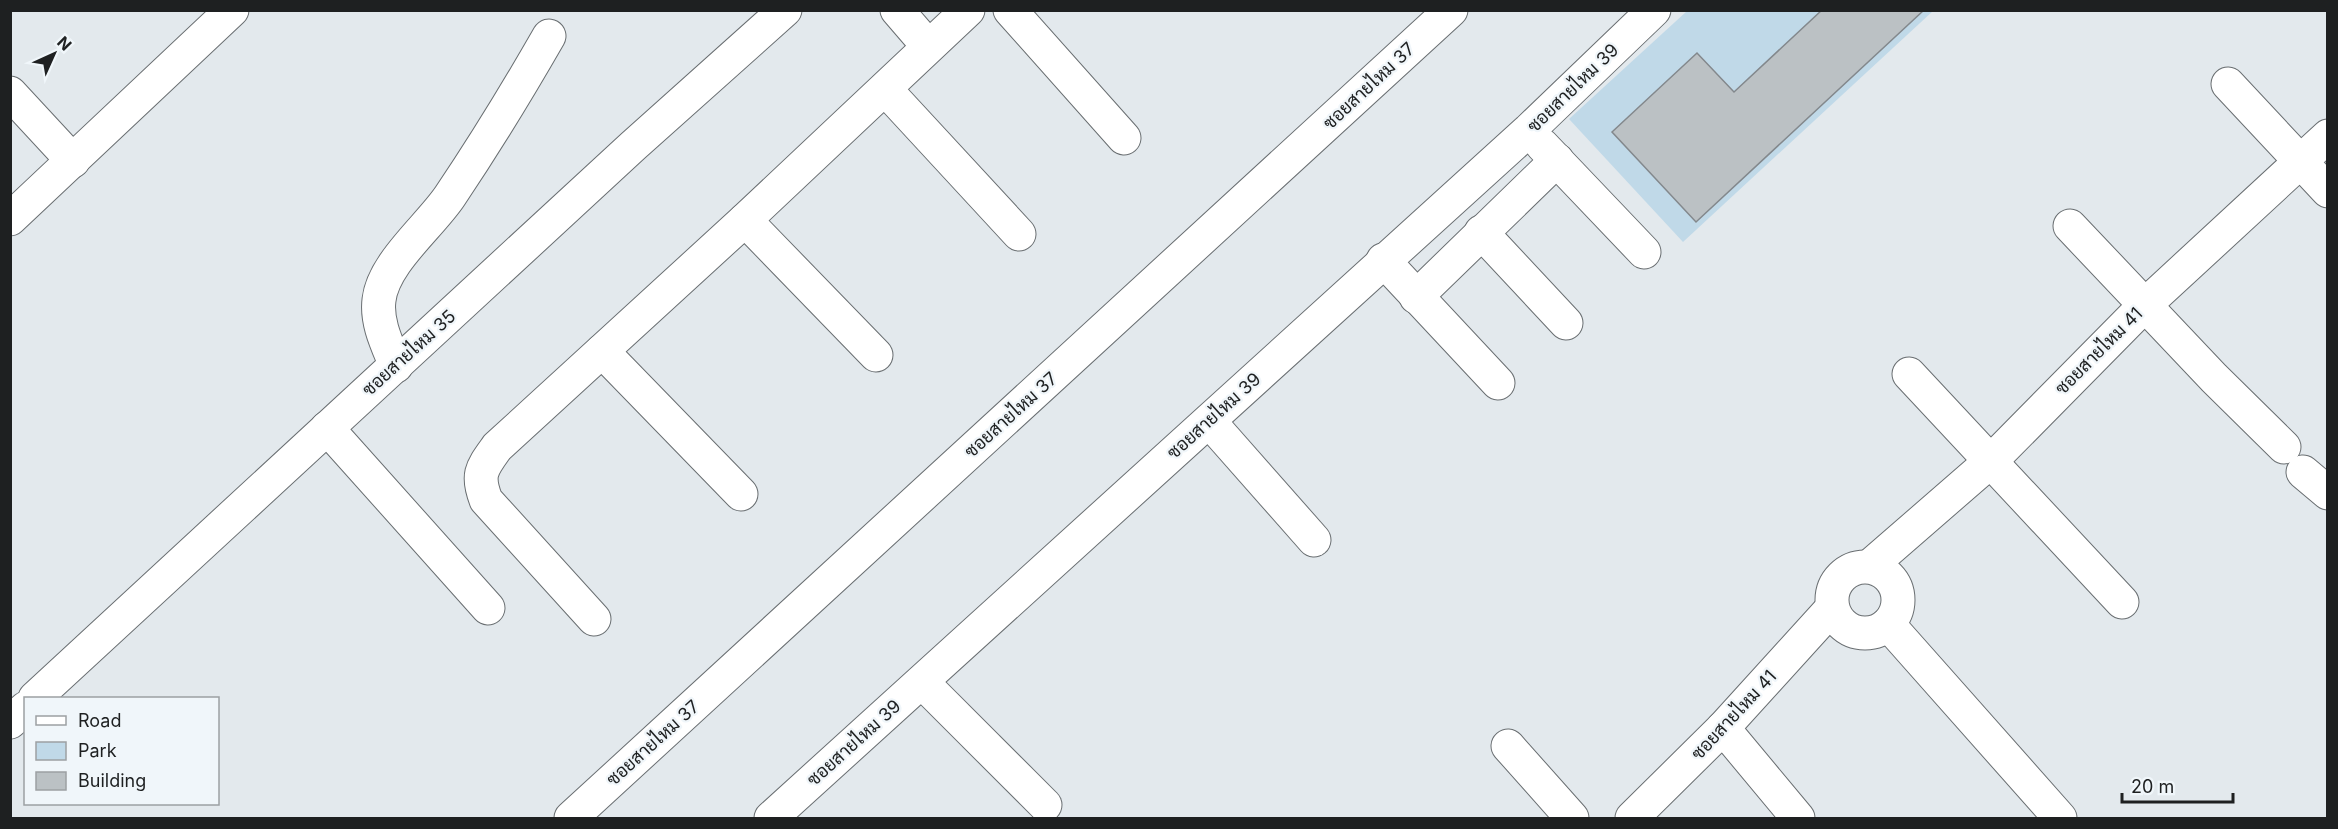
<svg xmlns="http://www.w3.org/2000/svg" width="2338" height="829" font-family="Inter,Sarabun,sans-serif">
	<style>
		.green { fill: #c0d9e8 }
		.building { fill: #bbc1c4; stroke: #83888c; stroke-width: 1.5 }
		.lines { fill: none; stroke-linecap: round; stroke-linejoin: round }
		.minor-casing { stroke: #696e71; stroke-width: 35 }
		.minor { stroke: #fff; stroke-width: 33 }
		.labels { text-anchor: middle; stroke-width: 4.5; stroke-linejoin: round; paint-order: stroke }
		.street-label { font-size: 18px; fill: #1e2021; stroke: #f0f6fa }
	</style>
	<rect width="100%" height="100%" fill="#e3e9ed"/>
	<polygon class="green" points="1687,11 1933,11 1683,242 1569,119"/>
	<polygon class="building" points="1822,10 1924,10 1696,222 1612,132 1697,53 1734,92"/>
	<g class="lines">
		<g class="minor-casing">
			<g id="minor">
				<polyline points="897,10 928,46"/>
				<polyline points="1010,10 1124,138"/>
				<polyline points="2228,84 2328,191"/>
				<polyline points="886,90 1019,234"/>
				<polyline points="10,93 73,161"/>
				<polyline points="1542,145 1644,252"/>
				<polyline points="10,219 232,10"/>
				<polyline points="745,220 876,355"/>
				<polyline points="2070,226 2214,378 2284,447"/>
				<polyline points="1481,232 1566,323"/>
				<polyline points="1383,260 1498,383"/>
				<polyline points="1416,297 1557,160"/>
				<polyline points="602,351 741,494"/>
				<path d="M396 366C388 346 376 323 379 300 383 263 430 226 450 196 485 144 518 90 549 36"/>
				<polyline points="1909,374 2122,602"/>
				<polyline points="1209,421 1314,540"/>
				<polyline points="327,428 488,608"/>
				<polyline points="2303,472 2328,493"/>
				<polyline points="1870,566 1992,460 2145,305 2328,136"/>
				<circle cx="1865" cy="600" r="33"/>
				<path d="M594 619 486 500C476 474 482 468 497 447L745 220 968 10"/>
				<polyline points="1888,624 2060,818"/>
				<polyline points="922,682 1045,805"/>
				<polyline points="35,698 633,146 785,10"/>
				<polyline points="10,722 26,708"/>
				<polyline points="1723,728 1798,818"/>
				<polyline points="1508,746 1572,818"/>
				<polyline points="571,818 1451,10"/>
				<polyline points="771,818 1529,130 1654,10"/>
				<polyline points="1632,818 1723,728 1832,608"/>
			</g>
		</g>
		<use href="#minor" class="minor"/>
	</g>
	<g class="labels">
		<g class="street-label">
			<text transform="translate(1369 86) rotate(-43)" y="6">ซอยสายไหม 37</text>
			<text transform="translate(1573 88) rotate(-44)" y="6">ซอยสายไหม 39</text>
			<text transform="translate(2099 351) rotate(-45)" y="6">ซอยสายไหม 41</text>
			<text transform="translate(409 353) rotate(-42)" y="6">ซอยสายไหม 35</text>
			<text transform="translate(1011 415) rotate(-42)" y="6">ซอยสายไหม 37</text>
			<text transform="translate(1214 416) rotate(-42)" y="6">ซอยสายไหม 39</text>
			<text transform="translate(1734 715) rotate(-47)" y="6">ซอยสายไหม 41</text>
			<text transform="translate(653 743) rotate(-42)" y="6">ซอยสายไหม 37</text>
			<text transform="translate(854 743) rotate(-42)" y="6">ซอยสายไหม 39</text>
		</g>
	</g>
	<rect width="2338" height="829" fill="none" stroke="#1e2021" stroke-width="24"/>
	<rect x="24" y="697" width="195" height="108" fill="#f0f6fa" stroke="#9ca0a3" stroke-width="1.5"/>
	<rect x="36" y="716" width="30" height="9" fill="#ffffff" stroke="#9ca0a3" stroke-width="1.5"/>
	<text x="78" y="727" font-size="18" fill="#1e2021">Road</text>
	<rect x="36" y="742" width="30" height="18" fill="#c0d9e8" stroke="#9ca0a3" stroke-width="1.5"/>
	<text x="78" y="757" font-size="18" fill="#1e2021">Park</text>
	<rect x="36" y="772" width="30" height="18" fill="#bbc1c4" stroke="#9ca0a3" stroke-width="1.5"/>
	<text x="78" y="787" font-size="18" fill="#1e2021">Building</text>
	<g transform="translate(54 54) rotate(45)" stroke="#f0f6fa" stroke-width="4.5" paint-order="stroke">
	<path d="M0-4.5L10 22L0 15L-10 22Z" fill="#1e2021"/>
	<text y="-9" font-size="16" font-weight="bold" text-anchor="middle" fill="#1e2021">N</text>
	</g>
	<path d="M2122 793v9h111v-9" fill="none" stroke="#1e2021" stroke-width="3"/>
	<text x="2131" y="793" font-size="18" fill="#1e2021" stroke="#f0f6fa" stroke-width="4.5" paint-order="stroke">20 m</text>
</svg>
